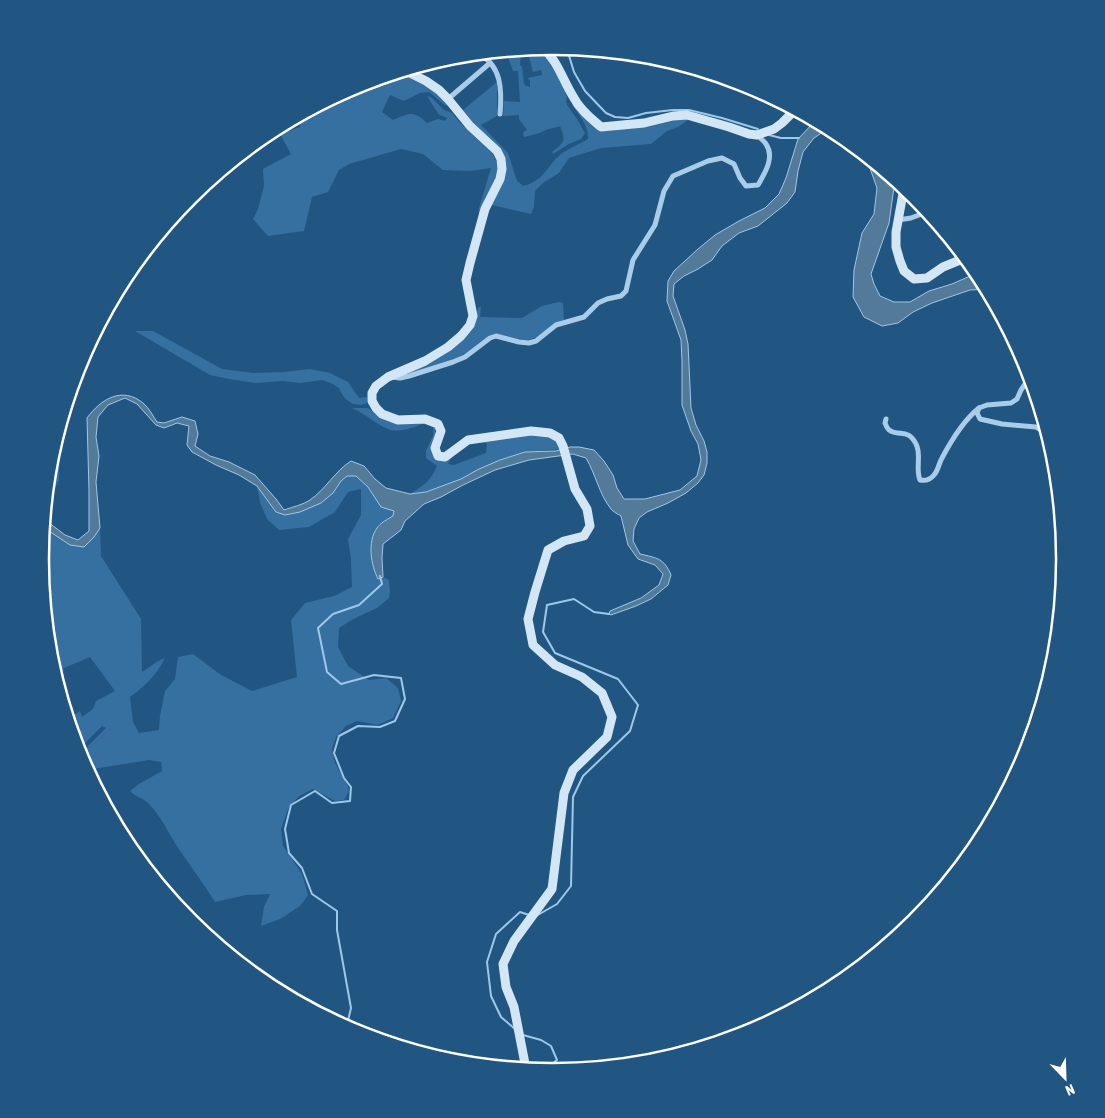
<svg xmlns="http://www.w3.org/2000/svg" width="1105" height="1118" font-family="'Asap Condensed',sans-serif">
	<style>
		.green { fill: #3670a0 }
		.water { fill: #547a99; stroke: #9dc8e9 }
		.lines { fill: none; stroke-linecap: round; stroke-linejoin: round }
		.stream { stroke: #9dc8e9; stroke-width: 2 }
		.minor { stroke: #a9cce8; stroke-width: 5 }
		.secondary { stroke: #d3e6f6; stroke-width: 9 }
		.rim { fill: none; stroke: #fff; stroke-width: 2.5 }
	</style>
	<rect width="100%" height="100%" fill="#225682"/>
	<g class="green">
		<path d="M537 48 545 55 557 74 567 96 566 102 567 105 577 119 585 133 581 139 569 144 553 154 552 152C565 142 566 141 560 126 555 128 549 128 544 131 538 134 531 135 524 137L523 132 527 130 519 119V115L503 116 504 101 520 102 518 71H513L508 57 511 55V51L521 50 520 65 522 67 524 84 526 86H528L529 87H530V80H529L528 78 542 75 541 70 533 72 527 49Z"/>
		<path d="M403 71 418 82 432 89 448 104 446 106 429 92 420 93 404 101 390 95 382 112 393 120C410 113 413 110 427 123L438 119 445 121 447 118 443 116 439 115 427 96 431 97 444 110 452 113 460 123 492 153 498 165V173L490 189 478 220 479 208 491 168 470 171 443 170 423 154 401 149 349 164 339 170 328 192 312 197 304 231 268 236 253 219 258 209 264 186 263 169 291 154 280 134 300 127 301 115 357 85Z"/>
		<path d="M497 82V116L481 125 508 153 517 181 523 186C544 181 546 167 560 155 568 148 579 145 588 139 589 126 579 115 572 105L573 102 598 128 671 119 688 120 678 127 667 131 651 144 601 148 569 158 559 173 543 183 535 191 534 207 531 214 492 205 506 165 463 110Z"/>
		<path d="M559 302 563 303 564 320C552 325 538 340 527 340 516 341 501 332 493 335 480 339 469 353 457 358L411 374 400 375 429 361 476 317 478 308 481 306 480 317 522 318 542 306Z"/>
		<polygon points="135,331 153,331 222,369 253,373 284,372 310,369 330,373 348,382 359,398 367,397 367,403 361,405 353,404 347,400 343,396 339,388 331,383 322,380 300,383 283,381 255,383 229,379 210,375"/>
		<path d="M352 408H368L379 416 396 422 426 421 434 425C437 435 433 443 432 453 439 461 446 458 454 453L448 464 454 465 486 453 487 444 482 441 505 436 542 434 555 439 561 449 525 452 500 460 479 469 461 479 426 492 410 494C423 486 431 481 437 466L426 458V451L433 436V427L424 423C416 427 399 433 390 430 377 425 366 414 352 408Z"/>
		<polygon points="56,439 59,452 59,481 46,501 50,459"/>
		<path d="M347 476H356L368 487 381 507 394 510 393 516 377 526 378 579 383 577 389 580 390 591 389 598 377 608 353 619 339 628 338 647 348 666 369 680 386 678 398 688 401 701 393 718 378 725 357 721 346 726 336 737 332 749 335 763 348 786 349 791 344 800 335 801 313 789 299 796 288 809 281 829 283 846 302 874 308 895 300 906 280 919 261 926 264 907 270 894 246 895 215 902C202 881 188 863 175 843 167 830 160 815 149 804 144 798 135 797 130 791L139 784 162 771 161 762 149 760 87 770 79 755 106 728 102 726 78 750 68 720 80 711 82 717 93 709 96 701 115 691 90 657 64 668 58 687 50 659 40 559 43 527 70 545 94 537 100 528 101 556 141 619 142 672 158 661 165 658C156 676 145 686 130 697L133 722 139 733 159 730 160 716 165 691 175 679 178 657 193 654 221 675 252 691 297 677 291 620 305 603 334 596 352 587 351 559 348 539 361 515V489L348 492 335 512 309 527 279 530 267 519 260 502 257 486 276 512 285 515 333 493 341 481Z"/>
	</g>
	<g class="water">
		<path d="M815 121 829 128 814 138 803 152 798 171 795 192 787 203 758 226 739 233 722 246 712 260 698 269 684 276 674 284 673 296 685 330 688 344 691 408 696 425 704 441 707 452V463L704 475 698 483 686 493 668 503 647 512 639 518 634 529 633 541 640 554C657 558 664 558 671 575L668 585 651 599 636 606 611 615 609 614 610 611 641 598 659 585 663 574 655 565 638 559 628 545 621 516C618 514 613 512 611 509 599 494 596 475 586 458L573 454 529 460 495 470 463 485 441 497 424 504 405 521 401 530 383 544 382 558 383 577 378 579C371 565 367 542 377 528 380 523 388 519 393 516L394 511 381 507 368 487 356 476H347L341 481 333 493 321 503 300 512 285 515 276 512 257 486 239 475 216 465 192 452 187 445 189 426 177 423 164 428 156 425 137 404 125 398 108 405 98 417 96 437 99 456 96 482 100 528 94 537 84 547 70 545 43 527 44 519 65 535 78 540 89 531V491L87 418C101 399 122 386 143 403 149 408 153 416 157 422L164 423 182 417 195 421 198 434 195 446 210 456 229 462 255 475 276 499 284 510C292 507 303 505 310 500 326 489 335 471 351 461L364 466 375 479 386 488 410 494 426 492 461 479 479 469 500 460 525 452 556 451 570 447H579L594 450 604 461 613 475 617 488 624 499H645L680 490 697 476 701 460 698 444 691 431 682 405V361L681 340 667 301 668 281 674 271 698 249 715 235 739 221 765 208 779 194 786 178 798 139Z"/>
		<polygon points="866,157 895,180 889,223 871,274 874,284 880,296 894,302 910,302 929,291 952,284 977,273 987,289 970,290 932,303 913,312 898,323 882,326 864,317 853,297 854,270 862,233 874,214 877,188"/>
	</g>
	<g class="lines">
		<g class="stream">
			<polyline points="566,48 567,49 574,72 585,91 606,113 615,117 628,118 646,113 673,110 689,110 722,118 758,129"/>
			<polyline points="769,135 781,138 799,138"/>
			<polyline points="536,916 557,904 571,886 573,797 583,776 630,731 638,705 618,679 555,653 543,632 547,605 574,599 594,612 609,614"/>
			<polyline points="345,1026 347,1025 351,1008 337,930 337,911 312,894 302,868 289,853 285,829 291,805 315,791 332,803 350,801 351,787 344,778 334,753 339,736 358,726 380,727 395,721 405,699 401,678 374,675 341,684 327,672 318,628 333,614 359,605 382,584 380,576"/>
			<polyline points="515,1029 501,1017 491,996 487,962 496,934 520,912 529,915"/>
			<polyline points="523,1035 541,1040 551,1046 557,1060 543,1071"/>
		</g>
		<g class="minor">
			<path d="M479 54C502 66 502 91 500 114"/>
			<polyline points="448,99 490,63"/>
			<polyline points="898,220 911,218 927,212"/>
			<path d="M391 377 400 378 409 376 453 362 465 357 490 338 496 336 519 342 529 343 536 341 556 325 584 317 598 303 607 299 621 296 626 291 633 260 655 225 664 191 673 176 708 161 722 158 734 164 740 178 746 186 758 185C765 173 775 157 766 144 764 141 760 138 757 135"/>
			<polyline points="1030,377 1021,390 1017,399 1011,403 987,405 979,408 977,413 980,419 1002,424 1036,427 1048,434"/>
			<path d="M886 419 885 423C886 426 887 428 889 430 899 437 908 428 916 444 922 455 915 468 920 480 925 481 930 480 934 475 938 471 939 463 942 458 951 441 964 420 979 408"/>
		</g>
		<g class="secondary">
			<path d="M543 48C558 61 563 81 574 98 580 110 592 119 601 127L644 123 673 116 687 115 729 127 749 134 757 135 774 129 782 123 795 110"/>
			<polyline points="407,70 408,72 426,81 439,90 448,99 470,126 497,151 501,159 502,169 500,179 485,209 470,263 466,280 473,316 470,325 461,336 448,347 425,361 388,377 376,386 372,393 372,401 376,408 382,414 398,420 425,419 438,424 441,431 435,448 438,456 445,457 468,440 531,431 550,433 559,438 563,446 575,489 587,509 590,526 584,536 564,541 548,550 535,592 528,619 533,645 555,665 582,677 602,693 612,717 607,737 573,770 564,793 552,889 514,941 503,964 506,987 514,1007 526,1069"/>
			<polyline points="904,188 896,232 896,247 900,261 904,271 914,279 927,278 943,267 965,258"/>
		</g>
	</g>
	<path d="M0 0H1105V1118H0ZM552 55H553A503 503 0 0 1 1056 558V560A503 503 0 0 1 553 1063H552A503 503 0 0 1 49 560V558A503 503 0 0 1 552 55Z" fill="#225682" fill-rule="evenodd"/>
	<path class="rim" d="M552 55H553A503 503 0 0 1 1056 558V560A503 503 0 0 1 553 1063H552A503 503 0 0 1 49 560V558A503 503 0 0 1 552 55Z"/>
	<g transform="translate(1065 1078) rotate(157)" stroke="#225682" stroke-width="4" paint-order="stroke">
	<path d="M0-4L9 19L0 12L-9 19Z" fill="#ffffff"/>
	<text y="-8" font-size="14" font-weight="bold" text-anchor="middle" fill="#ffffff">N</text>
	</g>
</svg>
